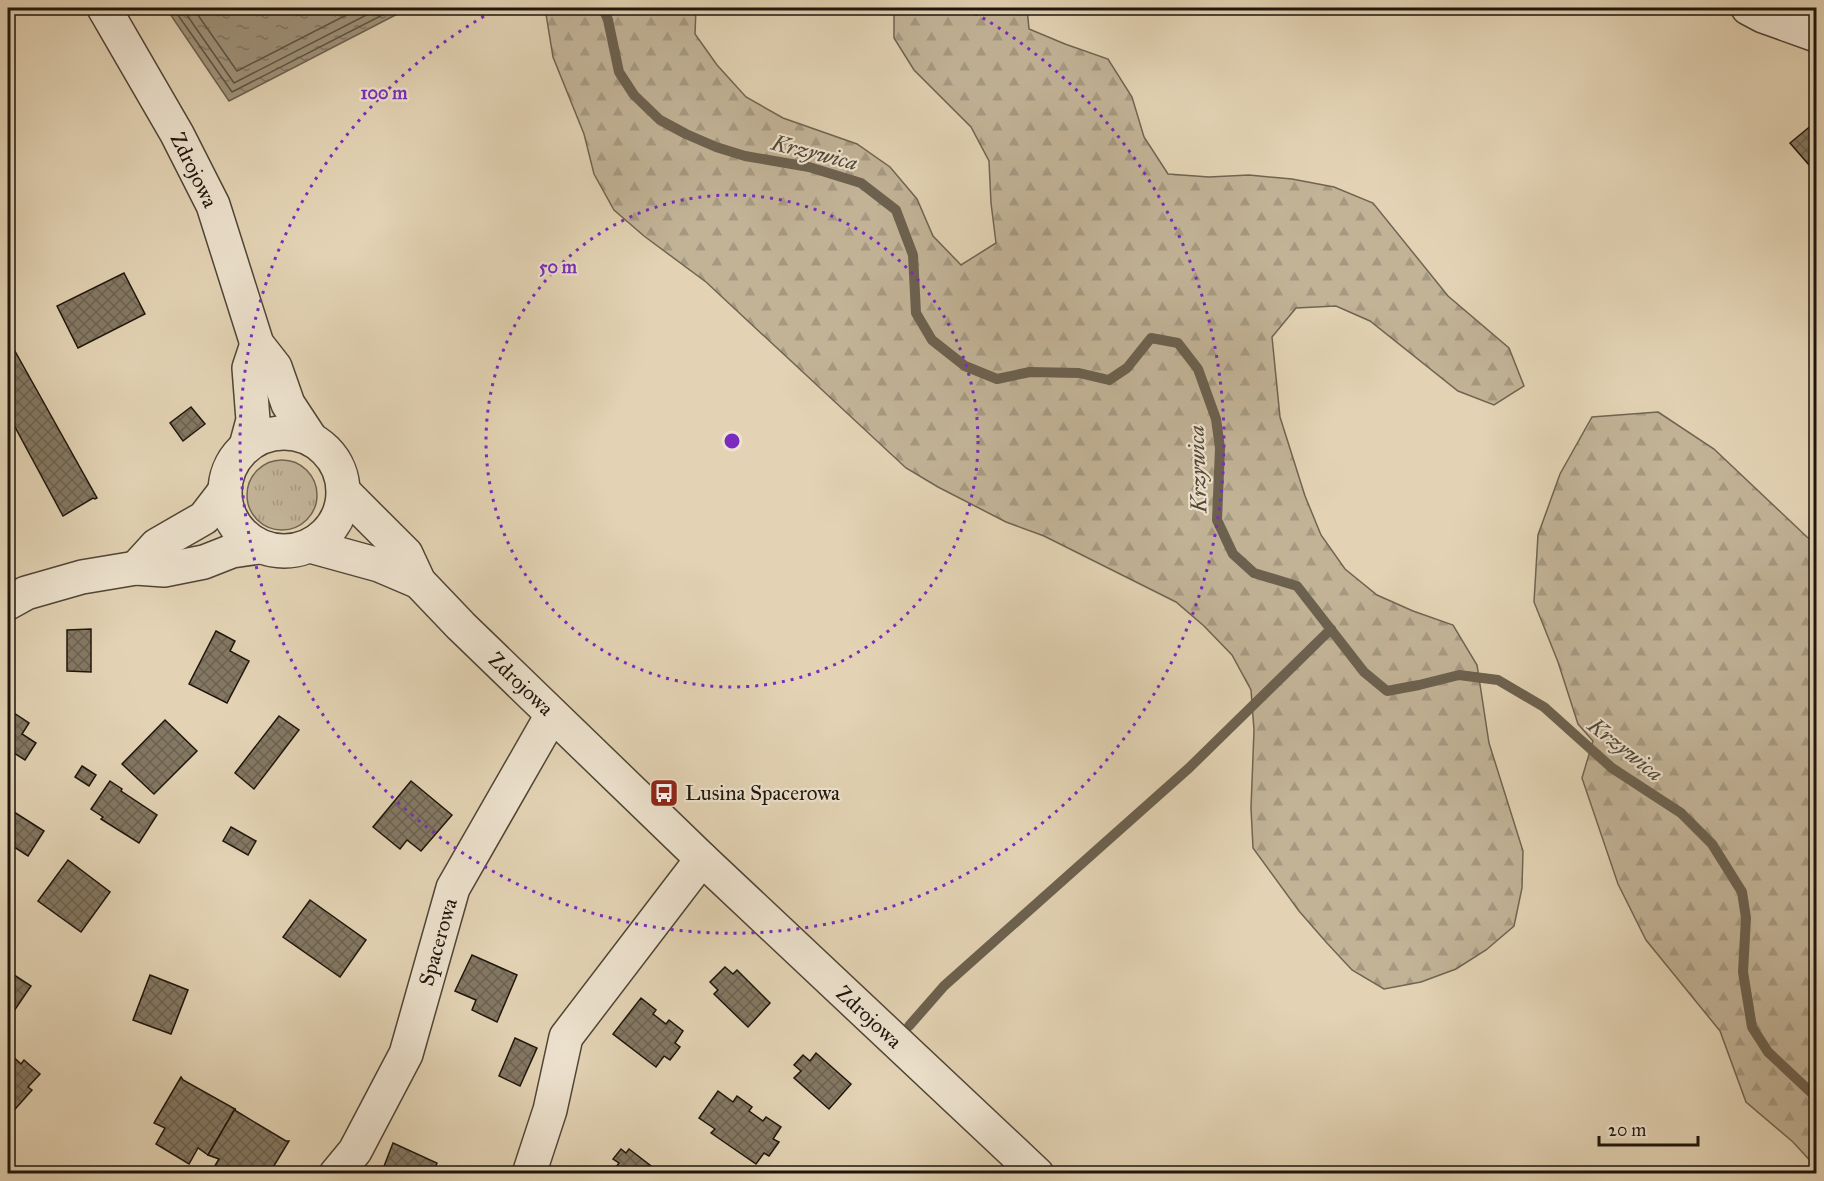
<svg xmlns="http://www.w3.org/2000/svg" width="1824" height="1181" font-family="'IM FELL Great Primer',serif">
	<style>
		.grass { fill: url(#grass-tufts); stroke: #706452; stroke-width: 1.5 }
		.forest { fill: url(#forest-firs); stroke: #706452; stroke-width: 1.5 }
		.water { fill: url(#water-ripples); stroke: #6c614f; stroke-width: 1.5 }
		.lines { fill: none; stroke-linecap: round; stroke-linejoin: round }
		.shore { stroke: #5f5444; stroke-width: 1.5 }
		.stream { stroke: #6c614f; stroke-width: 10 }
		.building { fill: url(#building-cross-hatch); stroke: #1e160c; stroke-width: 1.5 }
		.minor-casing { stroke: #4f4536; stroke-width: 36 }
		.minor { stroke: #ede2ce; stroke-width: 33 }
		.ring { fill: none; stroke: #7b2cbf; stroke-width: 3; stroke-dasharray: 3 6 }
		.labels { text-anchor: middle; stroke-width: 4.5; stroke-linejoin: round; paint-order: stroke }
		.street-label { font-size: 21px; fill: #1e160c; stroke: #ede2ce }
		.poi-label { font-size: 21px; fill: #1e160c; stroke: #ede2ce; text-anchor: start }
		.water-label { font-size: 22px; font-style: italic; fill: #524838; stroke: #ede2ce }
		.centre { fill: #7b2cbf; stroke: #ede2ce; stroke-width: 3 }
		.ring-label { font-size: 18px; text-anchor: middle; font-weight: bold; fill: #7b2cbf; stroke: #ede2ce; stroke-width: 4.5; stroke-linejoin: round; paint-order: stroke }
	</style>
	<defs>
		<pattern id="grass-tufts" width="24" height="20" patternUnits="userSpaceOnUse" patternTransform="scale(1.5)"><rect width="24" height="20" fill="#c2b397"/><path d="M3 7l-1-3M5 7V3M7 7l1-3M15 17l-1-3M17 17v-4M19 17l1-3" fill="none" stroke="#a69981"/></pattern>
		<pattern id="forest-firs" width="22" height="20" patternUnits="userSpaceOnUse" patternTransform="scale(1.5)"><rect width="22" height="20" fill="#c2b397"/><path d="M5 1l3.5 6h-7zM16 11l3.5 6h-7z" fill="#a69981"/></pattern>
		<pattern id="water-ripples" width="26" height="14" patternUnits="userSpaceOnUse" patternTransform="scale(1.5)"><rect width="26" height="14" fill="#a0937b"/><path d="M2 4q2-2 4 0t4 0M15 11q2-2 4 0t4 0" fill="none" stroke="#827763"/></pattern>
		<pattern id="building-cross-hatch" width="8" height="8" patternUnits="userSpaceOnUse" patternTransform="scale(1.5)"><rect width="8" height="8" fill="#847863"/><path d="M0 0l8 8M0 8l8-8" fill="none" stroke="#6b6150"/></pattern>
	</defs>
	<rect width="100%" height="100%" fill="#e3d3b4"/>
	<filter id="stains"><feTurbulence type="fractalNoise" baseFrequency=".00333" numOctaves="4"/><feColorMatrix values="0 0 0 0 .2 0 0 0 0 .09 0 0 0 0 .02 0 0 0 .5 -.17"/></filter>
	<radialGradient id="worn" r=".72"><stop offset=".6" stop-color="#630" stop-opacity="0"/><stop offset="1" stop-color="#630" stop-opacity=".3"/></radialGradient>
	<circle class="grass" cx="282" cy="495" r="35"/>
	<g class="forest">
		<polygon points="545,8 696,8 695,34 717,65 746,97 783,118 857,144 890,167 917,199 933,236 961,265 996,243 991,203 989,161 971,127 914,70 894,38 894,8 1027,8 1029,29 1065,44 1108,59 1132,97 1144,137 1168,174 1209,177 1249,175 1292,179 1334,187 1373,203 1448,296 1509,348 1524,386 1494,405 1458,391 1370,321 1336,306 1296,308 1272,337 1280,417 1305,496 1321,535 1345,569 1377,595 1413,611 1453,625 1477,665 1489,743 1523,851 1522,888 1514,926 1486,950 1456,969 1421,982 1384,989 1352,970 1326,942 1299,911 1253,848 1251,808 1254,730 1251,690 1232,655 1204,626 1176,602 1044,536 1006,522 938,487 906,468 706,282 644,236 614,210 594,174 584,134 553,57"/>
		<polygon points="1658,412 1714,449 1807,537 1816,543 1816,1167 1793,1142 1746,1102 1720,1031 1646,940 1618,884 1582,778 1593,741 1578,724 1558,662 1534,602 1538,535 1560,474 1592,417"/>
	</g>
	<polygon class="water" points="166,8 409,8 229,101"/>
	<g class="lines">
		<g class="shore">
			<polyline points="173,8 232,92 396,8"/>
			<polyline points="182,8 234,83 380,8"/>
			<polyline points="193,8 237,71 360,8"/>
		</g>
		<g class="stream">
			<polyline points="603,8 608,20 619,72 634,95 660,120 686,134 716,147 745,156 809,167 861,183 896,210 913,255 916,313 932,340 965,366 997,379 1030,372 1079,373 1109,380 1127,368 1151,338 1178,343 1198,369 1216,419 1220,448 1217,520 1233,554 1254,573 1297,586 1364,672 1387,691 1419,685 1459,675 1498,680 1544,707 1612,768 1681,813 1712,844 1742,892 1746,918 1743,972 1752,1027 1768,1052 1816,1097"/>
			<polyline points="909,1026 944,986 1189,768 1331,629"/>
		</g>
	</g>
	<g class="building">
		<polygon points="1813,124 1816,128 1816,173 1790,143"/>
		<polygon points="124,273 145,314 78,348 57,306"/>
		<polygon points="11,344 97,498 95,499 93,498 63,516 8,414 8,345"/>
		<polygon points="191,407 205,424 183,441 170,423"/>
		<polygon points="91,629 91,672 67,671 67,630"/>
		<polygon points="216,631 235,641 230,651 249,661 227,703 189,684"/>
		<polygon points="8,709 29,723 22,734 36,743 25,760 11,751 8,756"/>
		<polygon points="279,716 299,730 254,789 235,773"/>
		<polygon points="165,720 197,751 154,794 122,764"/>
		<polygon points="82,766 96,775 89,786 75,777"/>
		<polygon points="110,781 122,789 121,791 157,815 139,843 101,819 103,817 91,809"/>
		<polygon points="411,781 452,815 421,851 407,840 400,849 373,827"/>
		<polygon points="14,812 44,831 28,856 8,843 8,824"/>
		<polygon points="231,827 256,841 248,855 223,841"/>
		<polygon points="68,860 110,892 81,932 38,901"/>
		<polygon points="310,900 366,940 340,977 283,937"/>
		<polygon points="472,955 517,975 497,1022 472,1010 476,1000 455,991"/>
		<polygon points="725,967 733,974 737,970 770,1003 748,1027 714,994 718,990 710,982"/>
		<polygon points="8,971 31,986 12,1014 8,1011"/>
		<polygon points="150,975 188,990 171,1034 133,1020"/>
		<polygon points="641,998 656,1010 653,1014 666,1024 669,1020 683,1031 675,1043 680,1047 670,1060 664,1056 656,1067 613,1034"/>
		<polygon points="515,1038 537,1048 520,1086 499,1076"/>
		<polygon points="8,1052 21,1064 24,1060 40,1074 28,1087 32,1090 8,1117"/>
		<polygon points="816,1053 851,1084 829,1109 794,1078 801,1071 794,1065 803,1055 810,1061"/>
		<polygon points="181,1077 183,1080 235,1109 208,1155 198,1148 189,1164 156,1144 165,1128 154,1123"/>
		<polygon points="718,1091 733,1102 737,1096 752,1107 749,1111 763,1121 766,1117 781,1127 773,1139 779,1142 769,1156 764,1153 756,1164 711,1133 715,1129 699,1118"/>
		<polygon points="235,1109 236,1111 286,1141 289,1141 269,1174 210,1174 219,1159 208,1155"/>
		<polygon points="393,1143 437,1163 432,1174 381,1174"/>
		<polygon points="621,1149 626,1153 629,1149 655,1169 652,1174 611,1174 619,1163 613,1159"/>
	</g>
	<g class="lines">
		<g class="minor-casing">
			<g id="minor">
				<polyline points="104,8 177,134 213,205 257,344 275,367 288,404 311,439"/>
				<polyline points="1748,8 1763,16 1816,35"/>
				<circle cx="284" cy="492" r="59"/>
				<polyline points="246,446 253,420 249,368 257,344"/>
				<polyline points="344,492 406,554 419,582 461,626 702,859 1037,1174"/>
				<polyline points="310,546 379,565 419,582"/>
				<polyline points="136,568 157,545 204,518 224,492"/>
				<polyline points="8,603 26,593 82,577 136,568 164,570 204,562 232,551 259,547"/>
				<polyline points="336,1174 355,1151 406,1054 453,888 552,715"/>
				<polyline points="529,1174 550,1110 566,1037 702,859"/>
			</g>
		</g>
		<use href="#minor" class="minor"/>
	</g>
	<g class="ring">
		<circle cx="732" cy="441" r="246"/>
		<path d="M967 9A492 492 0 1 1 497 9"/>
	</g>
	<defs>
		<g id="bus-square" transform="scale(1.5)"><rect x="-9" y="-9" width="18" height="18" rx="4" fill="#8f2418" stroke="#ede2ce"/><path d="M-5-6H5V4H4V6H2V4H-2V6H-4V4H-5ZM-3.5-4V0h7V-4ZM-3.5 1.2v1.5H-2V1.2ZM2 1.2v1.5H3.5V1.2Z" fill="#fff"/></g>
	</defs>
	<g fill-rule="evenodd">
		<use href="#bus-square" x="664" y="793"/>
	</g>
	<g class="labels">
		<g class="street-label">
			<text transform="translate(194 170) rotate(64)" y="7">Zdrojowa</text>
			<text transform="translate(521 684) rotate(44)" y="7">Zdrojowa</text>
			<text transform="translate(438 942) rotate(-74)" y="7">Spacerowa</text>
			<text transform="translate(869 1017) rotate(43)" y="7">Zdrojowa</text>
		</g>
		<g class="poi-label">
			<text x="685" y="800">Lusina Spacerowa</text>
		</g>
		<g class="water-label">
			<text transform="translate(815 152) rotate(14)" y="8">Krzywica</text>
			<text transform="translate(1197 469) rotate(-92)" y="8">Krzywica</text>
			<text transform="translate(1626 749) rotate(38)" y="8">Krzywica</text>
		</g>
	</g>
	<circle cx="732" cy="441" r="9" class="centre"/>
	<g class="ring-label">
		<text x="384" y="99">100 m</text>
		<text x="558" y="273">50 m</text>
	</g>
	<rect width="1824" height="1181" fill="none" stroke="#e3d3b4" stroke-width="30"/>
	<rect x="9" y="9" width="1806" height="1163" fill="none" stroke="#1e160c" stroke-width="3"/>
	<rect x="15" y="15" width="1794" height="1151" fill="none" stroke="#1e160c" stroke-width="1.5"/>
	<path d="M1599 1136v9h99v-9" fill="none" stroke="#1e160c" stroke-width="3"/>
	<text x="1608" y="1136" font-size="18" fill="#1e160c" stroke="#ede2ce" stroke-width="4.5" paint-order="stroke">20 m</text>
	<rect width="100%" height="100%" filter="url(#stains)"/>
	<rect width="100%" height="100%" fill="url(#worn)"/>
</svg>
